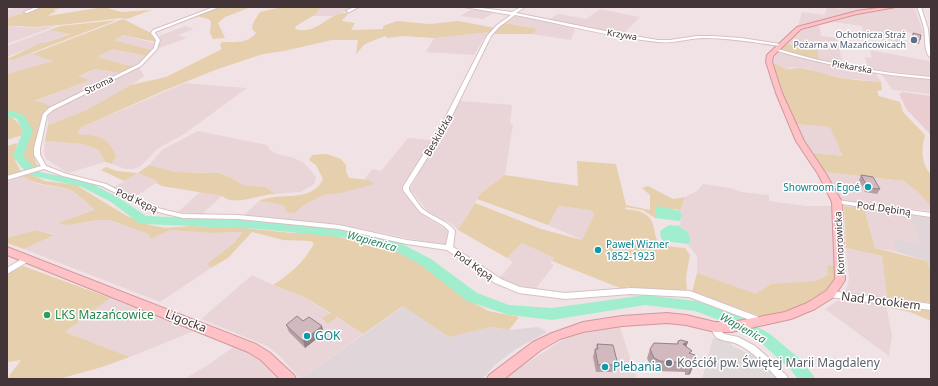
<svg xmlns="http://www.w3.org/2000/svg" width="938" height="386" font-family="'Noto Sans',sans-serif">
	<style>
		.residential { fill: #e9d5d8 }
		.industrial { fill: #e0d5d8 }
		.education { fill: #eacdd0 }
		.green { fill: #e5cfac }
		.parking { fill: #dfd9da }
		.water { fill: #a0eecd }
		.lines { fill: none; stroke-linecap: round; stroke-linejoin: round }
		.river { fill: #a0eecd; fill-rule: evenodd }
		.street-casing { stroke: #d7c0c4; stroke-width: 2 }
		.secondary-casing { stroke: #d4969c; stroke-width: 2 }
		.street { fill: #fff; fill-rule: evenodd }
		.secondary { fill: #fdc1c6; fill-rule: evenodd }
		.wall { fill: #b59fa4 }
		.shaded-wall { fill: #938286 }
		.building { fill: #d2b9bf; stroke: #938286 }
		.service-dot { fill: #5c6f8a; stroke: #fff; stroke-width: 1.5 }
		.culture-dot { fill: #0f9aa8; stroke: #fff; stroke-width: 1.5 }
		.leisure-dot { fill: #2e9e5b; stroke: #fff; stroke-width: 1.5 }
		.worship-dot { fill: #6b7280; stroke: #fff; stroke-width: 1.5 }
		.labels { text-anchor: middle; stroke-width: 3; stroke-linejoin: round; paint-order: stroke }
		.far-street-label { font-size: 9px; fill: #433437; stroke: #fff }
		.far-service-label { font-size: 9px; fill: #4e5e75; stroke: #fff; text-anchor: end }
		.street-label { font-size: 10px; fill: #433437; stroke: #fff }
		.culture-label { font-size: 10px; fill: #0d838f; stroke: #fff; text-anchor: end }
		.water-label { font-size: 11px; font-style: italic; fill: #28845f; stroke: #fff }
		.near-street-label { font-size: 12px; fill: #433437; stroke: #fff }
		.near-leisure-label { font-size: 12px; fill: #27864d; stroke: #fff; text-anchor: start }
		.near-culture-label { font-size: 12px; fill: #0d838f; stroke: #fff; text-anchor: start }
		.near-worship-label { font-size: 12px; fill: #5b616d; stroke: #fff; text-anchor: start }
	</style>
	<rect width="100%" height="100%" fill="#f1e3e5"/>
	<g class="residential">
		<polygon points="16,7 42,7 7,18 7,10"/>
		<polygon points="321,7 355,7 334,16 311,16 316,14"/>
		<polygon points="827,7 843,9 843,7 879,8 798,26 802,12 825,15"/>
		<polygon points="902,7 914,7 924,34 904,32 904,43 865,37 862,26 833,22 861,14"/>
		<polygon points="474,8 495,12 483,19 460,16"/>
		<polygon points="600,9 640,17 623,34 548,20 558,14 586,19"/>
		<polygon points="514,15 545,22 575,29 571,40 532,34 536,29 504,23"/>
		<polygon points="816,25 820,27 821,36 837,38 843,65 818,60 785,44 798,31"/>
		<polygon points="12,26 30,28 56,26 7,44 7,28"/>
		<polygon points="185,26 194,29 178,35 187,38 157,49 160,41 159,36"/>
		<polygon points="49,30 71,33 7,57 7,46"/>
		<polygon points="491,32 485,37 474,55 426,52 434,38"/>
		<polygon points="123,35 155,43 154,47 152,50 114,40"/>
		<polygon points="113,49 146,56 134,67 96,57"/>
		<polygon points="870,50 930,61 931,76 869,69 865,57 872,58"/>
		<polygon points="777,51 800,58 875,72 881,82 843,78 818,73 809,69 792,67 787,70 772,62"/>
		<polygon points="31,53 54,61 7,74 7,59 13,60"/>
		<polygon points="139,67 144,76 126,89 87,110 48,125 48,114 53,109"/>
		<polygon points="95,69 122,73 52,107 44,103 32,102 89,80 77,76"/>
		<polygon points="881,73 931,79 931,94 892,90"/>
		<polygon points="185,83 247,88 184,134 157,149 141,166 134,169 125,169 112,164 116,156 77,134 80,128"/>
		<polygon points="459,101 512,105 510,123 513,124 505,175 481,193 458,230 452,224 429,213 410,189"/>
		<polygon points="796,124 830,127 844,156 813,153 803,138"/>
		<polygon points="198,131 267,145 270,150 277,154 294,158 304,163 311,170 316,178 314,184 301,192 275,194 266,187 243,185 232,178 207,172 176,172 149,165 162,150"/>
		<polygon points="408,138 432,140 404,184 403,190 420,213 449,231 446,246 348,226 243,216 259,201 283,205 296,212 304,205 323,195 341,193 355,188 369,180 364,180 372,169 381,171"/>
		<polygon points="45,141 83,144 99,150 105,162 68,173 46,159 44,152"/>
		<polygon points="825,172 904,181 920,194 931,207 931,211 842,201"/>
		<polygon points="138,173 159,181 135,197 114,187"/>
		<polygon points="23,176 38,184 65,188 80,196 96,211 59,223 69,225 97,220 110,220 148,234 151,239 170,230 211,233 244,232 234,243 207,264 211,268 160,302 24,249 54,234 36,230 7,238 7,182"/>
		<polygon points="703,184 731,188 741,192 769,195 769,201 807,206 834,206 838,265 828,275 816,282 771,284 756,295 697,273 697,256 687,244 691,242 688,232 679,226 682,215 680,211 685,197 697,191"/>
		<polygon points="200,192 222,196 202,214 178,212"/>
		<polygon points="559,206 591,210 594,215 582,240 548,225"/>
		<polygon points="864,208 909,214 923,244 894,238 897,252 875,248"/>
		<polygon points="522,243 554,258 550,262 554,265 534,291 499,278 513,262 507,258"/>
		<polygon points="846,248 882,256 887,297 845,292 849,280"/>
		<polygon points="252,275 273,285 304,297 363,334 300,379 280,356 267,346 201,319"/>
		<polygon points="110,298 194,331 130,357 65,332"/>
		<polygon points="856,300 886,305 892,336 889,356 825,309 837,301"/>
		<polygon points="620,327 637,379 506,379 514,371 567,337 585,332"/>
		<polygon points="236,345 262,359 279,378 184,379 208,365"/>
	</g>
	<g class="industrial">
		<polygon points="909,214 931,218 931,272 927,261 897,252 893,238 922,244"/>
		<polygon points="404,306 449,337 491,327 509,330 538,327 547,332 516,349 496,364 482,379 300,379"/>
	</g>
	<polygon class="education" points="903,92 931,96 931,135 907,110 899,94"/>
	<g class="green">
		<path d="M42 7H64L53 10 56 11 47 16 104 7 121 12 151 10 127 19 121 18C92 21 64 25 35 27 25 28 16 24 7 27V18Z"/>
		<polygon points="219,7 251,7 225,17 218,23 225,38 213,39 210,33 211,22 209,19 196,16"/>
		<path d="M282 7H321L316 14 296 26 295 29C319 36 329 10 349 13L342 21 355 23 351 30 383 29V26L397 21 429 24 459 21 495 28 491 32 434 38 402 36 388 38 385 36 365 44 356 54 358 40H332L284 51 263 54 215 70 163 91 80 128 77 134C98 136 107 135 116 156L112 164 105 162 99 150 83 144 45 141 48 125 87 110 131 85 166 77 222 49 220 45 222 42C234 42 248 44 256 33L252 29 253 23 260 12Z"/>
		<path d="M123 19 151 33 155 36 156 42 123 35 114 40 152 50 146 56 113 49 97 57 134 67 122 73 95 69 78 76 90 80 34 101 44 103 52 107 43 114C39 135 28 147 38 166L33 168 21 155 30 130 23 115 7 111V74L53 61 32 54Z"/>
		<polygon points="117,20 13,60 7,59 41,43 45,43 70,34 49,30 61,26"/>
		<polygon points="504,23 537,29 532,34 493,34"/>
		<polygon points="785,44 818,49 818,60 778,49"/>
		<path d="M772 62 787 70C801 64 825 75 841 78 854 80 867 81 881 82L882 90 877 91 879 96 900 102 903 112 925 135C921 150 921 163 931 175V207L920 194 904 181 825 172 813 153 843 156 830 127 796 124 787 105Z"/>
		<path d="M7 115C15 119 23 125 23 135L7 140Z"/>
		<polygon points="17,143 15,160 21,172 7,177 7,146"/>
		<path d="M327 154 341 159 346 165V171L349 178 369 180 374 184 341 193 323 195 304 205 296 212 288 213 283 205 259 201C279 191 312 204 323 179L316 165 309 160 312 155Z"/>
		<path d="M577 161 616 164 626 205 650 210V195L642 188 648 186 673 199 685 197 680 211 676 209H655V218L643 210 626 207 625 209C631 210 638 210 643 213 659 220 651 239 661 244 666 247 678 247 685 248L690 255 686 278 687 291 632 289 627 286 625 290 552 261 554 258 522 243 507 258 458 230 475 203 541 229 582 240 594 215 591 210 559 206 548 225 477 199 481 193 505 175 578 186Z"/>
		<path d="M149 165 176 172 218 173 232 178 243 185 266 187 275 194C260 194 234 207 222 196L162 186 156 183 158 181 138 173 124 181 101 170 106 167 116 171 138 173Z"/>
		<path d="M30 174 45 181 76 185 125 215 149 225 166 228 192 226 244 228 291 233H319L384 246 413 259 438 275 465 298 488 311 519 317 509 330 491 327 449 337 403 306 363 334 337 317 328 324 322 318 331 313 304 297 273 285C291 273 303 263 314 244L311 241 283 240 252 232 228 258 211 268 207 264 234 243 243 232 211 233 170 230 151 239 148 234 110 220H97L69 225 58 223 95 210C86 202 77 192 65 188 49 184 39 186 23 176Z"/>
		<polygon points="844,206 864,208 875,248 927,261 931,272 931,303 887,297 882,256 846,248"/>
		<polygon points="36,230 54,235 24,249 7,243 7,238"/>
		<polygon points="838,265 837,277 825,293 785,314 765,318 692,292 697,273 756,294 771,284 816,281 828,275 827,266"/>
		<polygon points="23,266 110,298 65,332 130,357 102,367 59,379 7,379 21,360 7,362 7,274"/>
		<polygon points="886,305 931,310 931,321 910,312 886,307"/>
	</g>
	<polygon class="parking" points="713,338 731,342 732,346 757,357 779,379 702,379"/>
	<g class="water">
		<polygon points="658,206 680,211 682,215 680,221 655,218 655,209"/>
		<polygon points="669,225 679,226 688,232 691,242 687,244 663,241 661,238 660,231"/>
	</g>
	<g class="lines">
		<polygon class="river" points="7,110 24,115 33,131 23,156 30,164 40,172 89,182 119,198 146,216 260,221 349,230 400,243 431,259 477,293 509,305 552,308 645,295 696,301 732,313 770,334 800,359 816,379 798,379 790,369 760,342 722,321 695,311 645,305 552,320 509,315 467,301 421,265 392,249 349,238 260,229 143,224 139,223 111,202 82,187 33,176 22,168 13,156 23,131 17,119 7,116"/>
		<g class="street-casing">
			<g id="street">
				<polygon points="36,7 41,7 27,13 24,12"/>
				<path d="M214 7H219L155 32V33L160 40 157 49 141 66 53 110 47 115 40 148V155L46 166 67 174 106 184 148 205 165 210 183 214 238 215 339 225 407 240 446 245 449 231 444 226 420 212 403 190V187L441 126 487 36 497 25 511 15 464 7H474L512 12 521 7H525L516 13 610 32 658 40H670L697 36H713L741 38 780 44 781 45 779 46C754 42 729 38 704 38 688 38 674 44 658 42 610 37 563 24 515 15L499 27 491 36 447 126 409 187V190C414 196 418 205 424 210 434 218 447 220 455 231L453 247 501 279 520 287 565 293 631 288 690 291 764 319 765 321 764 323 761 324 758 323 689 297 631 294 565 299 519 293 495 283 447 250 407 244 339 229 238 219 183 218 162 213 144 207 102 186 63 176 44 169 7 180V176L41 166 34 155V148L43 114 49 108 139 64 154 48 156 40 151 33 153 30Z"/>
				<polygon points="354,7 359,7 349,12 346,11"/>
				<path d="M917 7H921L928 29 931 58C923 52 926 38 924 28 922 21 920 14 917 7Z"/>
				<path d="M774 48 814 59 852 67 892 73 931 77V79C877 75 825 65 774 50Z"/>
				<polygon points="837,200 931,213 931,217 835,203 834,202 835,201"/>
				<polygon points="25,257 29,257 30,259 29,261 7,274 7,268"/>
				<polygon points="830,291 931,304 931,310 830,297 827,296 826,294 827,292"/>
				<path d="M715 324 718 325 720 330 724 334 738 337 755 346 772 361 787 376 788 379H778C766 366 752 350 735 343 729 341 723 341 717 338 714 335 712 331 711 327L712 325Z"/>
			</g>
		</g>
		<g class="secondary-casing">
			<g id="secondary">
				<polygon points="885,7 896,7 857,14 801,29 773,56 772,62 782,93 804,141 826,174 842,202 845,280 834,297 815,309 791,319 732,332 715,332 686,325 667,323 622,326 583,332 560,339 541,350 504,379 487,379 489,375 533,342 552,333 583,322 622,316 667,313 686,315 715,322 732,322 785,312 807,303 826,291 835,279 832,202 818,174 796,141 776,93 766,62 767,55 797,27 857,11"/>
				<polygon points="7,247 256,344 269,352 294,375 296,379 280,379 261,360 248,352 7,255"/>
			</g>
		</g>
		<use href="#street" class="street"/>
		<use href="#secondary" class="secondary"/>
	</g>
	<g class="wall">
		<polygon points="913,33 920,40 919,44 911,42 912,37"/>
		<polygon points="861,175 880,189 877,194 865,192 859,180"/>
		<polygon points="303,321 324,333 305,348 289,332 286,325"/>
		<polygon points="678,341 688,342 686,347 691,354 694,364 690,374 688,375 685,375 685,372 657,371 651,368 647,358 650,349 677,344"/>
		<polygon points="597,344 618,365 616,372 596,372 593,357 595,349 596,349"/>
	</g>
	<g class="shaded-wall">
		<polygon points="322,326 324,333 305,348 303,341"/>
		<polygon points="688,342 684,351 683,344"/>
		<polygon points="694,364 690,374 688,375 692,365"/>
	</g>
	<g class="building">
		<polygon points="913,33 921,35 920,40 913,39"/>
		<polygon points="861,175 873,177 880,189 868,188"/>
		<polygon points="297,316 303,321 309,317 322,326 303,341 286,325"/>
		<polygon points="681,340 688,342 683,344 692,351 689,353 695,355 694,364 692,365 688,365 689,363 660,361 654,358 650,349 654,343 678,344 678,341"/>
		<polygon points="597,344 613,345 618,365 598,365 595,349 598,349"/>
	</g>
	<circle class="service-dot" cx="914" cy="40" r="4"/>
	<g class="culture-dot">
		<circle cx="868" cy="187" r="4"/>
		<circle cx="598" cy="250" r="4"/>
		<circle cx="307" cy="336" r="4"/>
		<circle cx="605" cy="367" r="4"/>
	</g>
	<circle class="leisure-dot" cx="47" cy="315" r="4"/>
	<circle class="worship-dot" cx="669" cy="363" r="4"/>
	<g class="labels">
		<g class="far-street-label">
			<text transform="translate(622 35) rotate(9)" y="3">Krzywa</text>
			<text transform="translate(852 67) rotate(10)" y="3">Piekarska</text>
			<text transform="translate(99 85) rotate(-26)" y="3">Stroma</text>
		</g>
		<g class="far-service-label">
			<text x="906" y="38">Ochotnicza Straż<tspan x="906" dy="10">Pożarna w Mazańcowicach</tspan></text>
		</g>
		<g class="street-label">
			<text transform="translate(438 135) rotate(-60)" y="4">Beskidzka</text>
			<text transform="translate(137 200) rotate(24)" y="4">Pod Kępą</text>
			<text transform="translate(884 208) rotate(8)" y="4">Pod Dębiną</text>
			<text transform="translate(839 243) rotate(-93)" y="4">Komorowicka</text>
			<text transform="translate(474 265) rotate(34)" y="4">Pod Kępą</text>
		</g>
		<g class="culture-label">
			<text x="860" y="191">Showroom Egoé</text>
			<text x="606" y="248" text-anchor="start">Paweł Wizner<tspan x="606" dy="12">1852-1923</tspan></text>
		</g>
		<g class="water-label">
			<text transform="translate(372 241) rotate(16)" y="4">Wapienica</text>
			<text transform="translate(743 328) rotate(29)" y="4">Wapienica</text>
		</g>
		<g class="near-street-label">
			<text transform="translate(881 301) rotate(7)" y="4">Nad Potokiem</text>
			<text transform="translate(186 321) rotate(21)" y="4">Ligocka</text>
		</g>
		<g class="near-leisure-label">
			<text x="55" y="319">LKS Mazańcowice</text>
		</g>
		<g class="near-culture-label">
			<text x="315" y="340">GOK</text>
			<text x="613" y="371">Plebania</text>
		</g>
		<g class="near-worship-label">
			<text x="677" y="367">Kościół pw. Świętej Marii Magdaleny</text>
		</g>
	</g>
	<rect width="938" height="386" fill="none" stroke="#433437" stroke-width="16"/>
</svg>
